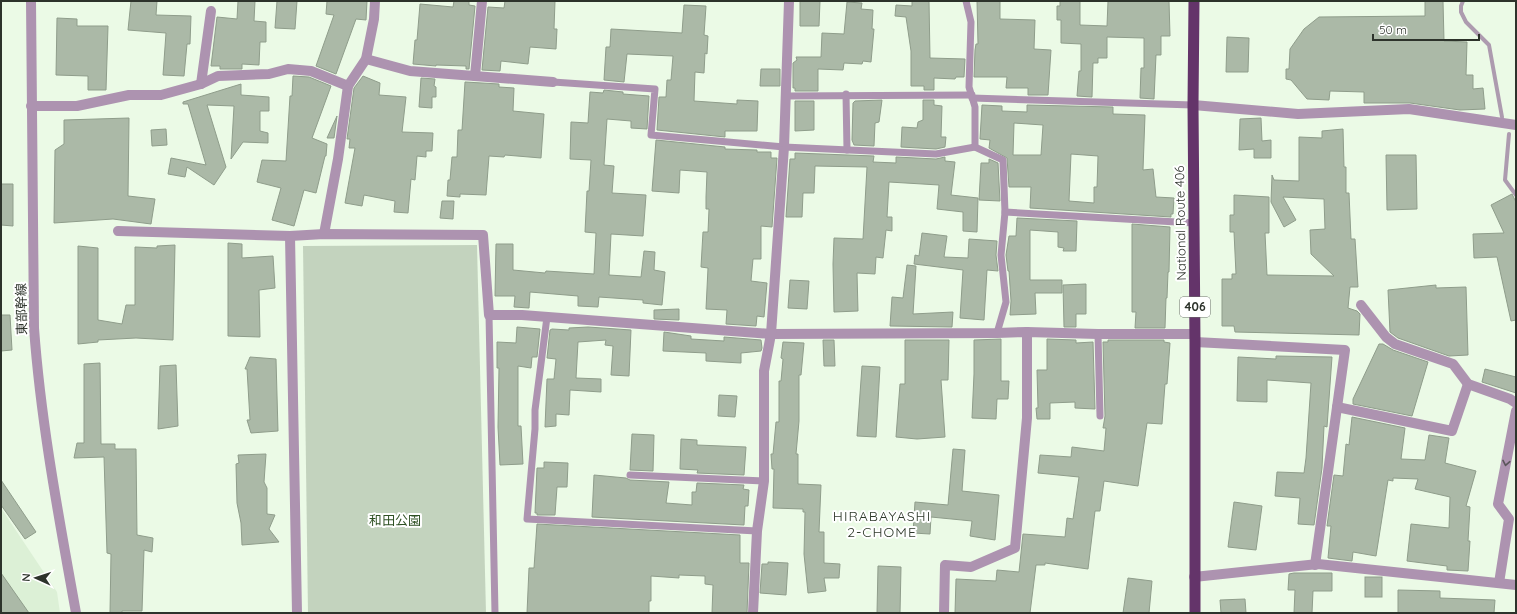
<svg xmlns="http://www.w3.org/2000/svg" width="1517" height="614" font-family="Quicksand,'Noto Sans JP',sans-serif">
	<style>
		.built { fill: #dcf0d6 }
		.green { fill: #c3d3be }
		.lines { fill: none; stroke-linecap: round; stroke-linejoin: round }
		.stream { stroke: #ad9baf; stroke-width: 4 }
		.building { fill: #abb9a7; stroke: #8f9d8b; fill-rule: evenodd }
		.service { stroke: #ad93b0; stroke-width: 7 }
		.minor { stroke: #ad93b0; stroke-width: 10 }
		.tertiary { stroke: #ad93b0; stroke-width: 10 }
		.trunk { stroke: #64346a; stroke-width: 11 }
		.oneway { stroke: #5a555a }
		.labels { text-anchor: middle; stroke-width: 4; stroke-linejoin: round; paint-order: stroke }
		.shield { fill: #fff; stroke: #6c706b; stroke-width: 1 }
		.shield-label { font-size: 12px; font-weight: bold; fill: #2d332b }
		.street-label { font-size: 13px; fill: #2d332b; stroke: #fff }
		.park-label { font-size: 13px; fill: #2e5023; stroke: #fff }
		.neighbourhood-label { font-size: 14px; letter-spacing: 1px; fill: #2e392a; stroke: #fff }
	</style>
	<rect width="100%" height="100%" fill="#ebfae6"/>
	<polygon class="built" points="1,508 57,592 60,613 1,613"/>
	<polygon class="green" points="477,245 486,613 308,613 303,246"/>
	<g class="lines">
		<g class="stream">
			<polyline points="1463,1 1461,6 1461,12 1466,22 1489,45 1502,117"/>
			<polyline points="1509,134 1505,180 1516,195"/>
		</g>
	</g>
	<g class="building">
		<polygon points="131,1 157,1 156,15 191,16 190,44 187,44 184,76 163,75 166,33 128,30"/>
		<polygon points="238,1 255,1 254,21 266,22 266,42 260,42 259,65 242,64 242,69 220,69 220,66 211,66 217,17 237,19"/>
		<polygon points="277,1 297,1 295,29 275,28"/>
		<polygon points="327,1 367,1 366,20 356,19 336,74 316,66 334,15 326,14"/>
		<polygon points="454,1 469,1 469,5 475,6 469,69 466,69 466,66 436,65 436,66 413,64 415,40 417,40 420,4 453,7"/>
		<polygon points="505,1 555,1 554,29 557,29 556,49 530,47 528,64 501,61 500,71 482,70 488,7 504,8"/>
		<polygon points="800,1 820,1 819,26 800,26"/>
		<polygon points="912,1 929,1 930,58 965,59 964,77 956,77 955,79 934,78 934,90 924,90 924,86 911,86 911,51 906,17 895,16 896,5 912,6"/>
		<polygon points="977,1 1000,1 1000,19 1035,20 1034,49 1051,50 1048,95 1028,95 1028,88 1006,88 1007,77 974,77 975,50 976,44 978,44"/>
		<polygon points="1060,1 1080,1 1080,25 1107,26 1108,1 1169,1 1170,36 1161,36 1161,55 1156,55 1154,99 1140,98 1141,68 1144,68 1144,38 1107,37 1107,58 1098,58 1098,63 1093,63 1092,97 1077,96 1079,71 1081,71 1081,44 1061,43 1061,20 1057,20 1057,6 1060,6"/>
		<polygon points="1425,1 1443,1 1444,41 1467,42 1466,75 1473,75 1473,89 1483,88 1485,109 1460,110 1410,103 1364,103 1364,92 1330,91 1329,100 1307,99 1291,80 1286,79 1286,69 1289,69 1290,49 1304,29 1319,17 1425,16"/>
		<polygon points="847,2 862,3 861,9 873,10 872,29 874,29 871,62 863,61 862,64 844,63 843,70 818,69 818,91 795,91 795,88 793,88 793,63 797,60 796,57 821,57 822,33 844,34"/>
		<polygon points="684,5 706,6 704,35 708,36 707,54 705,53 704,73 695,72 694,101 737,104 737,100 758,101 757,131 725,131 725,137 657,130 659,97 666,97 667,80 671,80 673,56 627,54 624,82 604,80 606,47 610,47 611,29 682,33"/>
		<polygon points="57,18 77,19 77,26 108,26 106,90 88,90 88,76 56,75"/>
		<polygon points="1227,37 1249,38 1248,72 1226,72"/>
		<polygon points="761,69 780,69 780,86 760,86"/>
		<polygon points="293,76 309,77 331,86 312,138 327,144 326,156 325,156 316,193 304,190 294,226 272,220 281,188 257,182 262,160 286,161 290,96 292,96"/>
		<polygon points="363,76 380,83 379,95 406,97 402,132 433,133 432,151 426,151 426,157 417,156 415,180 411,179 408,213 394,212 395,201 364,195 362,206 345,203 355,148 349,148 350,139 347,139 354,88"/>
		<polygon points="421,78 435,79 434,86 436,87 436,97 432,97 432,108 419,107"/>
		<polygon points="465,82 499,84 499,87 514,88 513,111 544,114 541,158 505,155 504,157 489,156 486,195 460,194 460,197 447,196 448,180 450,180 452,157 457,157 458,130 462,130"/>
		<polygon points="241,84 241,95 269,97 269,111 260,111 260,131 268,133 268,143 243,142 231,159 234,106 207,105 226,167 214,185 187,167 185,177 168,174 171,158 206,165 188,104 183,104 183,102"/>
		<polygon points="604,90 623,92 623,94 649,96 647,129 631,128 631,121 607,119 604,165 614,166 612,193 646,195 643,236 611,234 609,275 641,277 644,251 655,252 654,270 665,272 662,305 643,303 643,300 599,297 598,307 578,306 578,296 530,292 529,308 514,307 515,296 495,296 496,244 513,244 513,270 545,273 546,271 594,274 596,233 585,232 587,191 589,191 591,160 570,159 571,122 588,123 590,92 603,93"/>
		<polygon points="882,100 879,122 875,123 874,146 854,145 852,140 853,103 855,101"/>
		<polygon points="923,100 934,100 934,105 942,106 941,137 946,137 945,147 936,149 901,147 902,127 917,128 918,122 923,120"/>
		<polygon points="795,101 814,101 814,130 795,131"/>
		<path d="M982 105 1002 106V111L1027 112V105L1113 107V114L1145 115 1143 170 1153 169 1156 197 1174 198 1173 214H1171V217L1030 208 1031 187H1009L1007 158 989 148 990 140 980 139ZM1014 123 1043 125 1041 155H1013ZM1071 154 1098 156 1097 187H1094V203L1069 201Z"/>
		<polygon points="337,116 334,138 327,138"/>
		<polygon points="129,118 128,196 155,199 151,224 113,219 54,223 55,150 64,144 64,120"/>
		<polygon points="1261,118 1262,141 1271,140 1271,158 1254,158 1254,149 1239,150 1240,119"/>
		<polygon points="166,129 167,145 152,146 151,130"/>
		<polygon points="1343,129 1344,167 1346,167 1346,193 1349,193 1351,239 1355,239 1358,287 1350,287 1348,308 1357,311 1360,314 1359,335 1235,332 1234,326 1222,326 1222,279 1232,279 1232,274 1236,274 1234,232 1230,232 1230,215 1234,215 1234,195 1269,197 1269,233 1265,233 1267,275 1334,276 1311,254 1310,230 1325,229 1324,199 1283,197 1296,220 1284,227 1271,202 1272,175 1274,180 1299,181 1299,137 1322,138 1322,131"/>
		<polygon points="656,140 725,147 725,149 757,150 757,152 771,152 771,158 777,158 772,227 761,226 761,259 753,259 751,281 767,283 764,317 757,316 756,326 726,324 727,310 706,309 708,268 701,267 703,232 708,232 709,209 706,209 706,197 707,172 680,170 679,193 652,191"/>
		<polygon points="795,153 874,156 873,162 896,163 896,157 936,159 945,157 945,161 955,162 951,195 978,198 977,232 963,231 963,212 937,209 939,185 889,182 887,217 892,217 892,231 886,230 883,258 876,257 875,274 857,273 858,311 834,312 833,264 834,238 863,239 867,167 815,166 814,193 803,193 802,217 786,217 790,159 795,159"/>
		<polygon points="1386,155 1416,155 1417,209 1387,210"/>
		<polygon points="989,159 998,163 1000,201 979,200 981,163 989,163"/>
		<polygon points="1,184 13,184 13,226 1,225"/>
		<polygon points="1512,194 1516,202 1516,320 1511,321 1497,257 1474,258 1473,234 1504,233 1491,205"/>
		<polygon points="442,201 454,201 453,219 440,218"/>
		<polygon points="1017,218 1077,221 1076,251 1063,251 1064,248 1058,247 1058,232 1030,230 1030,280 1062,280 1062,293 1035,293 1036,314 1010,315 1011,301 1009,271 1008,271 1006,255 1009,236 1016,236"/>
		<polygon points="1132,224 1170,227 1169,272 1168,272 1167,298 1166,298 1165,328 1135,328 1136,312 1132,312"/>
		<polygon points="922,233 947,236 944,257 968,258 969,239 997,241 996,255 998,271 987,270 984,320 960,318 963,270 914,264 915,255 919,256"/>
		<polygon points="228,243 242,244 242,258 273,256 275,288 259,290 260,337 228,336"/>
		<polygon points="175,245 173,340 136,338 98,340 98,342 78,344 78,246 98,248 98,320 122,324 126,305 135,305 135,247 157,248 157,246"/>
		<polygon points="907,265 916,266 913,314 953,312 952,327 890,326 892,297 903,298"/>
		<polygon points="790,280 809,281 807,309 788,308"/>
		<polygon points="1086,284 1086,314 1076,314 1076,327 1064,327 1063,285"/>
		<polygon points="1436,285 1436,288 1466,287 1468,355 1449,356 1398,338 1390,332 1388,290"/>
		<polygon points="679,309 679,320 654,319 654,310"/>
		<polygon points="1,315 10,315 12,350 1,351"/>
		<polygon points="517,327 540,329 537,357 532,357 531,368 518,366 518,426 521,426 523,464 500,465 498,427 499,368 497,368 497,342 516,343"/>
		<polygon points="588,327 631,330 629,376 611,375 613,346 605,345 606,340 578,342 576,378 601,379 601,392 570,390 569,415 556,414 556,426 545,427 547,379 554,379 556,359 547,358 550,330 552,329 569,330 569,328"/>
		<polygon points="664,332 691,336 691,339 724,341 724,337 761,340 762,348 761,351 741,353 741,363 706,361 706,353 663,351"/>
		<polygon points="1001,339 1001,381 1009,381 1008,399 997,399 996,419 972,418 974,374 974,340"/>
		<polygon points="1047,339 1076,340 1076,343 1093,342 1095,409 1075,408 1075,402 1050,403 1050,419 1037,419 1036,408 1038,408 1037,370 1047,370"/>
		<polygon points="823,340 834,340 835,366 824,366"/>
		<polygon points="905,340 949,340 948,380 941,380 945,437 917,439 896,437 900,384 905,384"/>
		<polygon points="1108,340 1164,340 1164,342 1170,343 1167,384 1165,384 1162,424 1147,423 1138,486 1104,481 1100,511 1095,511 1088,569 1045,563 1045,565 1036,565 1030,613 955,613 956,579 996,581 997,570 1019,572 1023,534 1065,537 1067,518 1073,519 1079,477 1038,473 1040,455 1071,457 1072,447 1104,451 1106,428 1103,428 1105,416 1103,342 1108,342"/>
		<polygon points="783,342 804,343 801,375 799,375 799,421 796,454 798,454 798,484 821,485 819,532 824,532 824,563 840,564 839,578 824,578 826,591 808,593 804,554 805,512 803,512 803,509 773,508 774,469 772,469 771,454 773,454 776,422 779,422 779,381 781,381 783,359 781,358"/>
		<polygon points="1379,344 1383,344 1393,350 1428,362 1412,416 1353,404 1353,399"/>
		<polygon points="1276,356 1332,357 1327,427 1324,426 1322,468 1314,525 1298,524 1300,498 1275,496 1277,472 1304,473 1306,458 1311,383 1267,380 1267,402 1237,401 1238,357 1276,359"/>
		<polygon points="250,357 276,359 278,431 251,433 247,420 250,420 247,369 245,369"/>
		<polygon points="100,363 101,444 115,444 115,449 136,449 137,535 153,538 152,552 144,550 142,611 122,611 122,613 110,613 111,554 107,553 104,457 74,458 77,443 84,443 84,364"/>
		<polygon points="176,365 178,426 158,429 160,366"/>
		<polygon points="862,366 880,367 876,437 857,436"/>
		<polygon points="1485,369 1516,377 1516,393 1482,382"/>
		<polygon points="719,395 737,396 735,417 718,416"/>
		<polygon points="1352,417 1405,428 1401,459 1425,460 1429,435 1449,438 1445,463 1476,471 1466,506 1470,507 1468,541 1470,541 1468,571 1447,570 1447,566 1407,561 1411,524 1449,528 1450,497 1415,489 1418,479 1393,478 1393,481 1388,480 1376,556 1353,552 1352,561 1328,558 1331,526 1327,526 1334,475 1343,476 1346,444 1349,445"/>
		<polygon points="632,434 654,435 653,471 630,470"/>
		<polygon points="681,439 697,440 697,445 746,447 744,475 697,473 698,470 680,469"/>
		<polygon points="953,449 965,450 962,491 999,495 995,540 970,536 972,521 931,517 930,534 913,533 915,502 948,505"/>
		<polygon points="266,454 264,482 267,488 267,514 275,515 269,529 279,542 242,545 241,523 237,503 236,464 239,463 238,455"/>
		<polygon points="544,462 568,463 567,487 557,487 555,515 537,515 537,513 535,513 537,468 544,468"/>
		<polygon points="594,475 626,478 630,480 669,482 666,503 692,505 692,492 696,492 697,483 744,485 743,489 749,490 748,506 745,506 744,525 592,517"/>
		<polygon points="1,480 36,532 25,539 1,505"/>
		<polygon points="1234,502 1262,506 1256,550 1228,547"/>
		<polygon points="537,524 740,535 740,563 749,563 747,613 712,613 713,585 705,584 705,576 679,575 679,578 651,576 651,601 649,601 649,613 527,613 529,568 534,568"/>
		<polygon points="768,562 788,563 786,595 760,593 762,564 768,564"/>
		<polygon points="878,566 901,567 900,613 877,613"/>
		<polygon points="1,573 29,613 1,613"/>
		<polygon points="1294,573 1332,573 1332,591 1313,591 1312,613 1294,613 1295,590 1288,590 1289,574"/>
		<rect x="1365" y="577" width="17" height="20"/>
		<polygon points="1128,578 1152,581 1149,613 1123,613"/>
		<polygon points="1398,590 1440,591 1440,598 1495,600 1494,613 1398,613"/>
		<polygon points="1245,599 1246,613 1221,613 1220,600"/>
	</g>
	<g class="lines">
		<g class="service">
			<polyline points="966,1 971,22 969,87 975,107 975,147 1003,160 1005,212 1001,255 1006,302 997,333"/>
			<polyline points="553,82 655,89 651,135 784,147 936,154 975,147"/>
			<polyline points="846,94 847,150"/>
			<polyline points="785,96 972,95"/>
			<polyline points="972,98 1193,105"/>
			<polyline points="1005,212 1194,223"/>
			<polyline points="489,315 495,613"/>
			<polyline points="547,317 535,410 535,429 527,519 757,531"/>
			<polyline points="1098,334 1100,416"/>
			<polyline points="630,475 764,481"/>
		</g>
		<g class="minor">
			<polyline points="366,59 410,71 553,82"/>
			<polyline points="475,76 482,1"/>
			<polyline points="201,84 211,11"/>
			<polyline points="1193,105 1298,114 1409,109 1516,125"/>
			<polyline points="31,106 77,106 129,95 161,95 201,84 218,76 269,74 288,69 311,71 348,86"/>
			<polyline points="118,231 290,236 324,234 483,235 489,315 522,315 771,334 997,333 1027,332 1098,334 1195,334"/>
			<polyline points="324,234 338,159 348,86 366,59 374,19 375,1"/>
			<polyline points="290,236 297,613"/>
			<polyline points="1361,305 1386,337 1395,344 1453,364 1468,384 1510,399 1516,403"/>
			<polyline points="1195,342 1345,350 1315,565"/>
			<polyline points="1337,407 1452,431 1468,384"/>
			<polyline points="1194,577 1318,564 1516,585"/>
			<polyline points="1499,583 1509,519 1498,504 1516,411"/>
			<polyline points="753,613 757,531 764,481 764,371 771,334 784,147 789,1"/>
			<polyline points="944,613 945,565 971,567 1015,548 1027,418 1027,332"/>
		</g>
		<path class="tertiary" d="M31 1 34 328C41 424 59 518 76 613"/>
		<polyline class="trunk" points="1194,1 1193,105 1195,342 1195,613"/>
	</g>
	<defs><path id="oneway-chevron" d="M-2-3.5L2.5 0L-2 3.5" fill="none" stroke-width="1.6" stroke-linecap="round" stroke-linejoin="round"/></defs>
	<use class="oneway" href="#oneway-chevron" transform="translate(1506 463) rotate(101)"/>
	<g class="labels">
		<rect class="shield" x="1180" y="297" width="30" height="20" rx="3"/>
		<g class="shield-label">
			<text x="1195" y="311">406</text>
		</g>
		<g class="street-label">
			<text transform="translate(1180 223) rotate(-91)" y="5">National Route 406</text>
			<text transform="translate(21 309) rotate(-91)" y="5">東部幹線</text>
		</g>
		<g class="park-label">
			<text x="395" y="525">和田公園</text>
		</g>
		<g class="neighbourhood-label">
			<text x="882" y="521">HIRABAYASHI<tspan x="882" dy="16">2-CHOME</tspan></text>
		</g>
	</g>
	<rect width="1517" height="614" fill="none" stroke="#2d332b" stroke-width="4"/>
	<g transform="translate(36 578) rotate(273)" stroke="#ffffff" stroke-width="3" paint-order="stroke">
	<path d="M0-3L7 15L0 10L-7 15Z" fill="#2d332b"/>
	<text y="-6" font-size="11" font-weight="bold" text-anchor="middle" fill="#2d332b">N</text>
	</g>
	<path d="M1373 34v6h106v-6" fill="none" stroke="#2d332b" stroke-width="2"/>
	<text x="1379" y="34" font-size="12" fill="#2d332b" stroke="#ffffff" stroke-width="3" paint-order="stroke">50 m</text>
</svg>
